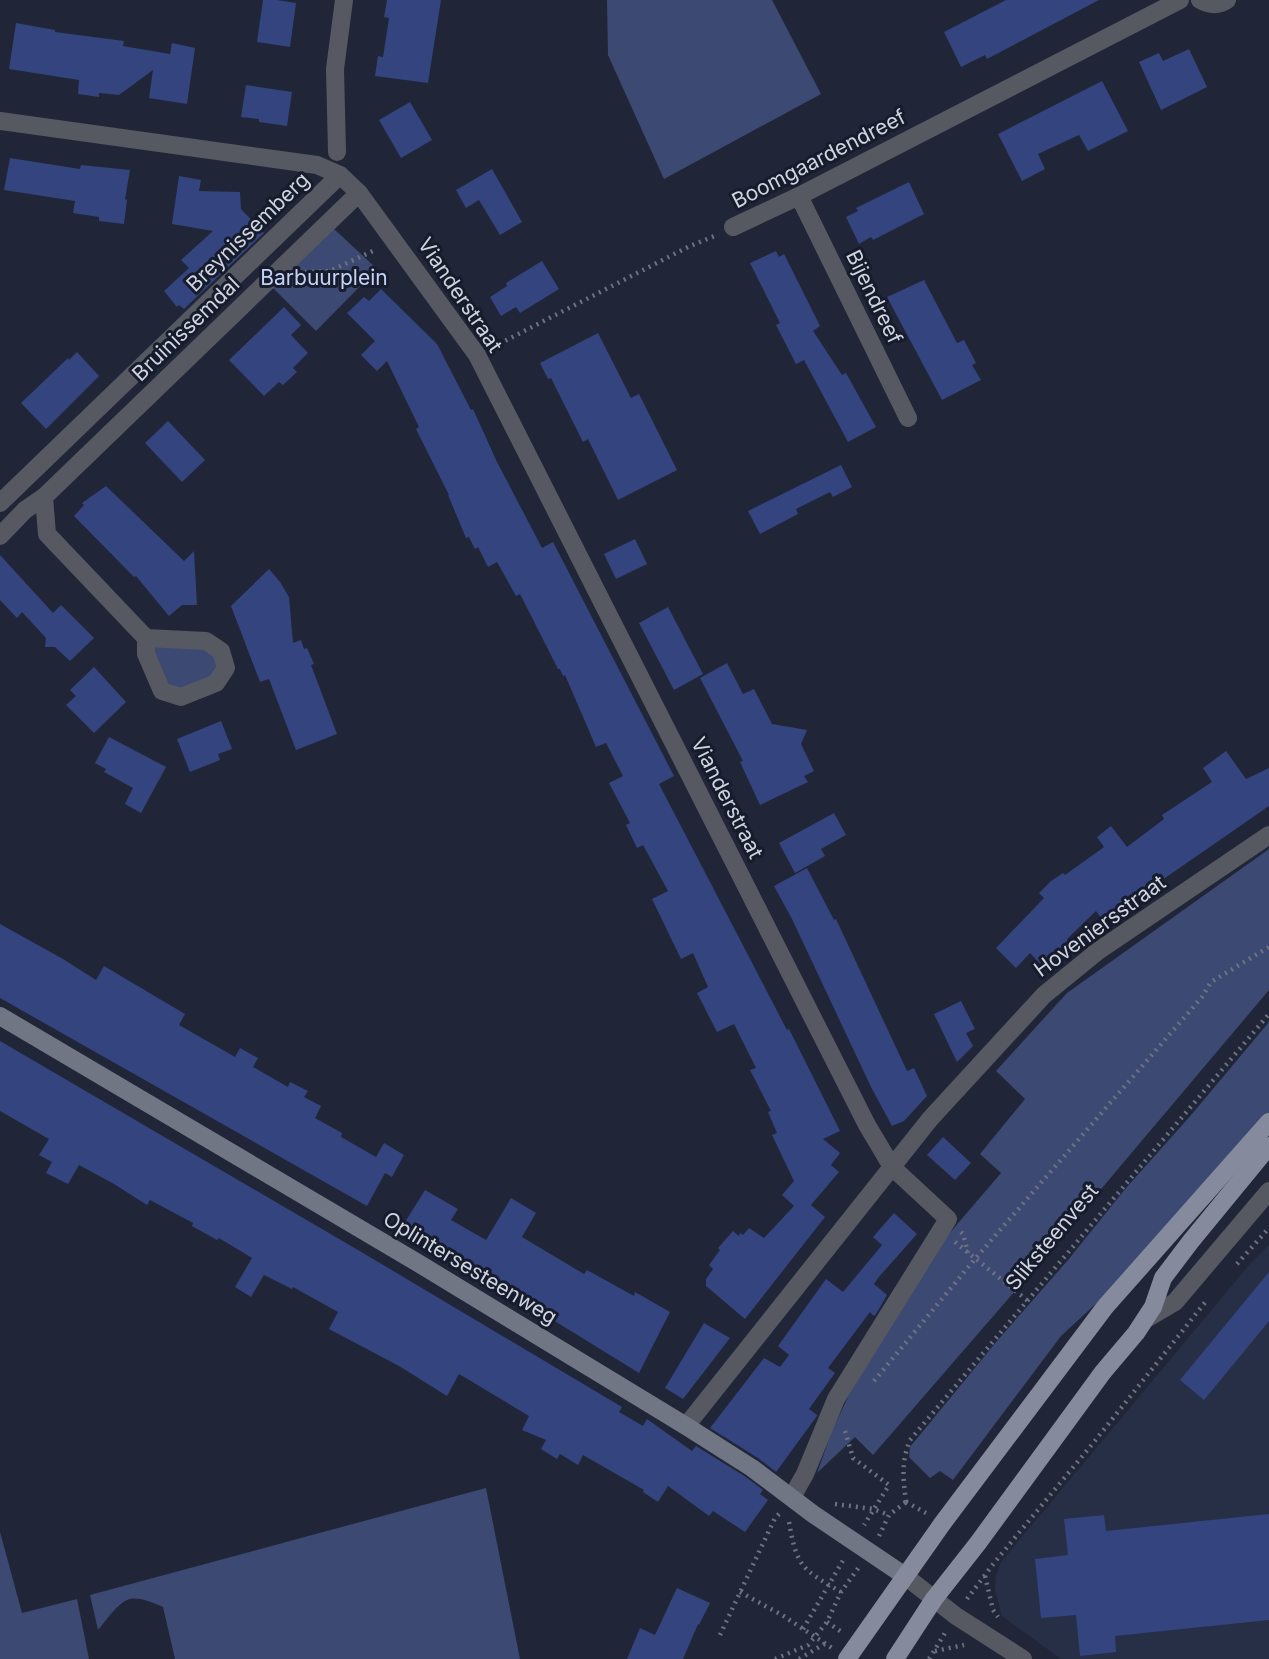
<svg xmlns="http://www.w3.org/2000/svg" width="1269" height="1659" font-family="Inter,sans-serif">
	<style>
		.built { fill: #272f46 }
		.green { fill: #3c4973 }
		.building { fill: #33447f }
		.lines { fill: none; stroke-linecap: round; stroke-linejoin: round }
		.path { stroke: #6d7281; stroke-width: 4.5; stroke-dasharray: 2 5; stroke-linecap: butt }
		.street { stroke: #565962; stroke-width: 18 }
		.secondary { stroke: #707684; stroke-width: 18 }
		.primary { stroke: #858b9d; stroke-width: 18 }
		.labels { text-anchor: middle; stroke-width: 6; stroke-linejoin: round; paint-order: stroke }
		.street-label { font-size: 21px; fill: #d0d4e0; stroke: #171c2d }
		.park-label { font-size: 21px; fill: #c5d2f6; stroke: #171c2d }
	</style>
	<rect width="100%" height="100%" fill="#202637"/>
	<polygon class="built" points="1269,1245 1269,1659 1061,1659 1002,1616 995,1590 996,1576 1001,1562 1250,1264"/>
	<g class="green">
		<polygon points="607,0 772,0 821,94 664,179 608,55"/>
		<polygon points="333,228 377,269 316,331 272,287"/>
		<polygon points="146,638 221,651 216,683 162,691"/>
		<polygon points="1269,849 1269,990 1021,1284 873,1455 855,1437 817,1473 832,1431 850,1393 942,1242 1001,1173 980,1154 1025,1099 996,1071 1067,993"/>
		<polygon points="1269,1022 1269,1113 1127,1275 1061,1336 953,1480 940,1471 930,1478 909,1457 910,1447 997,1341 1068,1260 1126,1188 1192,1114"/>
		<path d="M486 1488 520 1659H175L163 1607C154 1603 140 1597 130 1599 118 1602 106 1621 98 1630L90 1595Z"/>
		<polygon points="0,1532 22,1613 77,1599 89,1659 0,1659"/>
	</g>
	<g class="building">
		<polygon points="263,0 277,0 296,3 290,47 257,42"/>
		<polygon points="387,0 441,0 428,83 375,76 378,56 383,57 389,18 384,17"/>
		<polygon points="1006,0 1099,0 987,59 985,55 961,67 944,32"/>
		<polygon points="16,23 55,30 55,32 124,41 123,46 170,54 172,43 195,48 187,104 149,98 153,70 119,95 99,93 99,97 78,94 79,80 9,69"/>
		<polygon points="1189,49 1207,87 1161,110 1139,62 1159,53 1163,61"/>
		<polygon points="1102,81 1128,131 1088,151 1079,135 1038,154 1045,169 1022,181 998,134"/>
		<polygon points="246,85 292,92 287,126 259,122 259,119 241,117"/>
		<polygon points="410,102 432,140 401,158 379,120"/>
		<polygon points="10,158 80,169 81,165 130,170 125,199 127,200 124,224 99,221 99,217 73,213 75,201 4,190"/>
		<polygon points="492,169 522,222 500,235 479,200 466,208 456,190"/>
		<polygon points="179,176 201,180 199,191 240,192 241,209 264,233 184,309 179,305 177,307 164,291 189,268 181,260 213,231 172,224"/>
		<polygon points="909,182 924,214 873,240 871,237 859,244 846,217 858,211 856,208"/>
		<polygon points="776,251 779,257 784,254 820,326 813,331 842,375 846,373 876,427 848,442 804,360 796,364 776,325 780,323 750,263"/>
		<polygon points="542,261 559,289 520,313 516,307 501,316 490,297 507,286 506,283"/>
		<polygon points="924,280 957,343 964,340 976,363 972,365 981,380 942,400 887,297"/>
		<polygon points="381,289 437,344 471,410 473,409 497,462 542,548 553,542 674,776 659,784 787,1030 789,1029 840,1131 823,1139 840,1153 831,1165 839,1172 811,1205 825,1217 745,1319 706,1286 706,1279 713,1269 709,1265 720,1250 718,1248 733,1231 739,1236 740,1233 743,1235 749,1228 764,1238 794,1206 782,1195 794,1181 772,1135 777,1133 768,1112 771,1111 750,1070 756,1068 734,1024 717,1032 697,993 708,987 693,953 681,959 652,899 668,891 643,845 637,848 626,825 630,823 609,783 623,776 606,743 596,747 565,675 563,676 560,669 558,669 520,594 516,596 497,562 488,567 478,547 475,549 469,537 466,538 448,495 449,495 416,429 419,427 387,361 377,371 361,355 375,341 347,313 364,297 369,301"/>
		<polygon points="284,307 301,325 291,335 308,353 293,368 297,372 283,385 279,382 264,396 229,360"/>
		<polygon points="598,333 631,398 639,394 677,470 618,500 588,439 583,442 551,378 548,379 540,363"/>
		<polygon points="77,352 99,376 46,429 21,403 68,358 69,360"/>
		<polygon points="168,421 205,460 182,482 145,443"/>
		<polygon points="841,465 852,487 833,497 830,492 796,509 798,514 760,534 748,511"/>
		<polygon points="106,486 184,561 194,551 197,605 182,605 169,616 136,576 134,577 74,516 84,505 82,503"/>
		<polygon points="635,539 647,564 616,579 604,554"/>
		<polygon points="0,555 53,613 61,605 94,638 70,661 55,647 45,647 46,638 22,612 17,618 0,600"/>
		<polygon points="269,569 280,582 289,597 293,643 301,640 304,649 307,648 314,664 311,665 337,734 296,750 269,679 260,682 231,606"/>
		<polygon points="668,607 703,674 674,690 639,623"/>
		<polygon points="727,663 743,694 754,689 772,724 807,730 801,744 814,771 804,776 808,782 760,805 740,762 743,761 700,678"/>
		<polygon points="94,667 126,702 94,733 66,705 76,696 70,690"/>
		<polygon points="221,721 232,749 218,754 220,760 190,772 177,739"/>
		<polygon points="109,737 166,767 141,813 125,804 133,788 104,772 106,769 95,763"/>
		<polygon points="1226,751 1246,779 1269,768 1269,806 1103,921 1096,911 1067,939 1068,941 1043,967 1030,953 1016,968 996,948 1044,898 1039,893 1051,881 1063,873 1065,875 1104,847 1097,837 1111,826 1127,847 1164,819 1162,815 1212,782 1203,768"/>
		<polygon points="834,813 846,835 821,849 825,856 795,873 779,843"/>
		<polygon points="807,868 834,920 836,919 907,1071 914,1068 927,1096 904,1121 892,1126 871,1087 792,919 774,886"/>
		<polygon points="0,924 63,959 96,980 104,966 185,1014 179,1025 235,1057 240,1048 258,1058 253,1067 288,1087 290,1082 308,1091 304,1097 321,1106 315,1118 342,1133 341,1137 376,1157 384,1143 404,1155 392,1177 385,1173 367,1206 0,998"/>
		<polygon points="961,1001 975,1029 966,1033 973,1046 957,1062 934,1014"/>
		<polygon points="0,1041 358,1250 622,1407 619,1412 643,1426 647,1419 692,1451 696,1446 746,1477 763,1490 760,1494 768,1500 745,1532 713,1511 709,1516 668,1486 658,1502 643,1492 644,1490 583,1455 578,1465 560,1454 557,1459 541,1449 546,1440 522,1430 529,1416 459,1374 447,1396 399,1366 329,1329 338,1312 293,1287 292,1289 264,1275 251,1297 235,1287 252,1258 219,1238 217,1240 192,1226 193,1223 150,1200 147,1205 114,1184 79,1165 68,1184 46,1173 52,1162 39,1155 49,1139 0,1111"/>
		<polygon points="943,1137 971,1163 955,1180 927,1155"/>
		<polygon points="425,1190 458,1209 451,1220 486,1240 511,1198 536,1213 522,1237 584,1274 587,1270 634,1296 635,1292 670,1312 639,1373 402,1227"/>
		<polygon points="894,1213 917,1234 878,1278 874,1284 887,1295 876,1314 874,1316 870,1312 828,1368 835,1373 809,1409 817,1415 817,1416 776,1472 758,1458 710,1428 764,1358 780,1367 789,1355 778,1346 826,1279 843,1292 882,1245 873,1237"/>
		<polygon points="1269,1272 1269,1321 1204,1400 1180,1380"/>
		<polygon points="704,1323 730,1338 683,1399 665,1388"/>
		<polygon points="1269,1514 1269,1620 1115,1636 1116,1652 1080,1656 1076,1615 1041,1618 1035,1559 1068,1555 1064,1519 1104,1515 1106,1531"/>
		<polygon points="677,1588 710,1603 699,1625 698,1624 683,1659 627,1659 640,1628 655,1635"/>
	</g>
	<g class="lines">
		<g class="path">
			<polyline points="305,272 330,271 375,250"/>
			<polyline points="493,347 688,247 717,235"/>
			<polyline points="961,1232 963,1234 968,1253"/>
			<polyline points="955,1242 1028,1301"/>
			<polyline points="1237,1264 1269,1228"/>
			<polyline points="874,1381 975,1259 1202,997 1211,982 1269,947"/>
			<polyline points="845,1431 853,1458 889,1485 864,1525"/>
			<path d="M906 1502C903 1478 901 1463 910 1440L1269 1014"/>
			<polyline points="906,1502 926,1513"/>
			<polyline points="835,1504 873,1509 889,1515"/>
			<path d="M789 1522C797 1568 802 1569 841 1592"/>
			<polyline points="879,1536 889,1515 906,1502"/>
			<polyline points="985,1576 993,1610 998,1617"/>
			<polyline points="740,1592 782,1615 832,1648"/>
			<polyline points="967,1599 994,1563 1094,1442 1207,1300"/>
			<polyline points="827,1622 843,1633"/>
			<polyline points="803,1629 845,1557"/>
			<polyline points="720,1635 775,1518 781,1512"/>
			<polyline points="935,1651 964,1645"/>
			<polyline points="775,1659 808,1645 827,1622 841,1592 859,1567"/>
			<polyline points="799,1659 826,1643"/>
			<polyline points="929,1659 945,1633"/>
		</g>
		<g class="street">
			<path d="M1200 0C1209 5 1218 6 1227 0"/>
			<polyline points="0,121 317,165 340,175 359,193 477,355 867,1125 892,1167 948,1219 836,1399 805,1474 792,1497"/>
			<polyline points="337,152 335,69 344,0"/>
			<polyline points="799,196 908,418"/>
			<polyline points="733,227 799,196 1180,0"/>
			<polyline points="0,503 340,175"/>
			<polyline points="0,536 25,510 44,497"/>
			<polyline points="146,638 206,641 221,651 226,668 216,683 181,697 162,691 146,654 146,638 47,534 44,497 359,193"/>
			<polyline points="1146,1319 1175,1302 1269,1191"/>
			<polyline points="686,1426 930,1119 1044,995 1098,951 1269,835"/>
			<polyline points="905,1576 956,1616 1023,1659"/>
		</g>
		<polyline class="secondary" points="0,1016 418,1263 686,1426 752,1468 813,1514 905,1576"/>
		<g class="primary">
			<polyline points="847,1659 942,1524 1105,1307 1269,1122"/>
			<polyline points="895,1659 934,1599 978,1543 1103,1372 1136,1333 1153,1307 1163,1278 1191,1241 1269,1146"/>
		</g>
	</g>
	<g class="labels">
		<g class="street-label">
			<text transform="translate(819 159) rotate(-27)" y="7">Boomgaardendreef</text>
			<text transform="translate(248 232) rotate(-44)" y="7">Breynissemberg</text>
			<text transform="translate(460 295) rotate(56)" y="7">Vianderstraat</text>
			<text transform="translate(874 297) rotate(64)" y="7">Bijendreef</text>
			<text transform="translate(186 329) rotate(-44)" y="7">Bruinissemdal</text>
			<text transform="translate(727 798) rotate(63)" y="7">Vianderstraat</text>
			<text transform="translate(1100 926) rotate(-36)" y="7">Hoveniersstraat</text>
			<text transform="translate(1052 1237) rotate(-50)" y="7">Sliksteenvest</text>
			<text transform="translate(470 1268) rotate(31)" y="7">Oplintersesteenweg</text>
		</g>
		<g class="park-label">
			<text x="324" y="285">Barbuurplein</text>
		</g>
	</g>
</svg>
